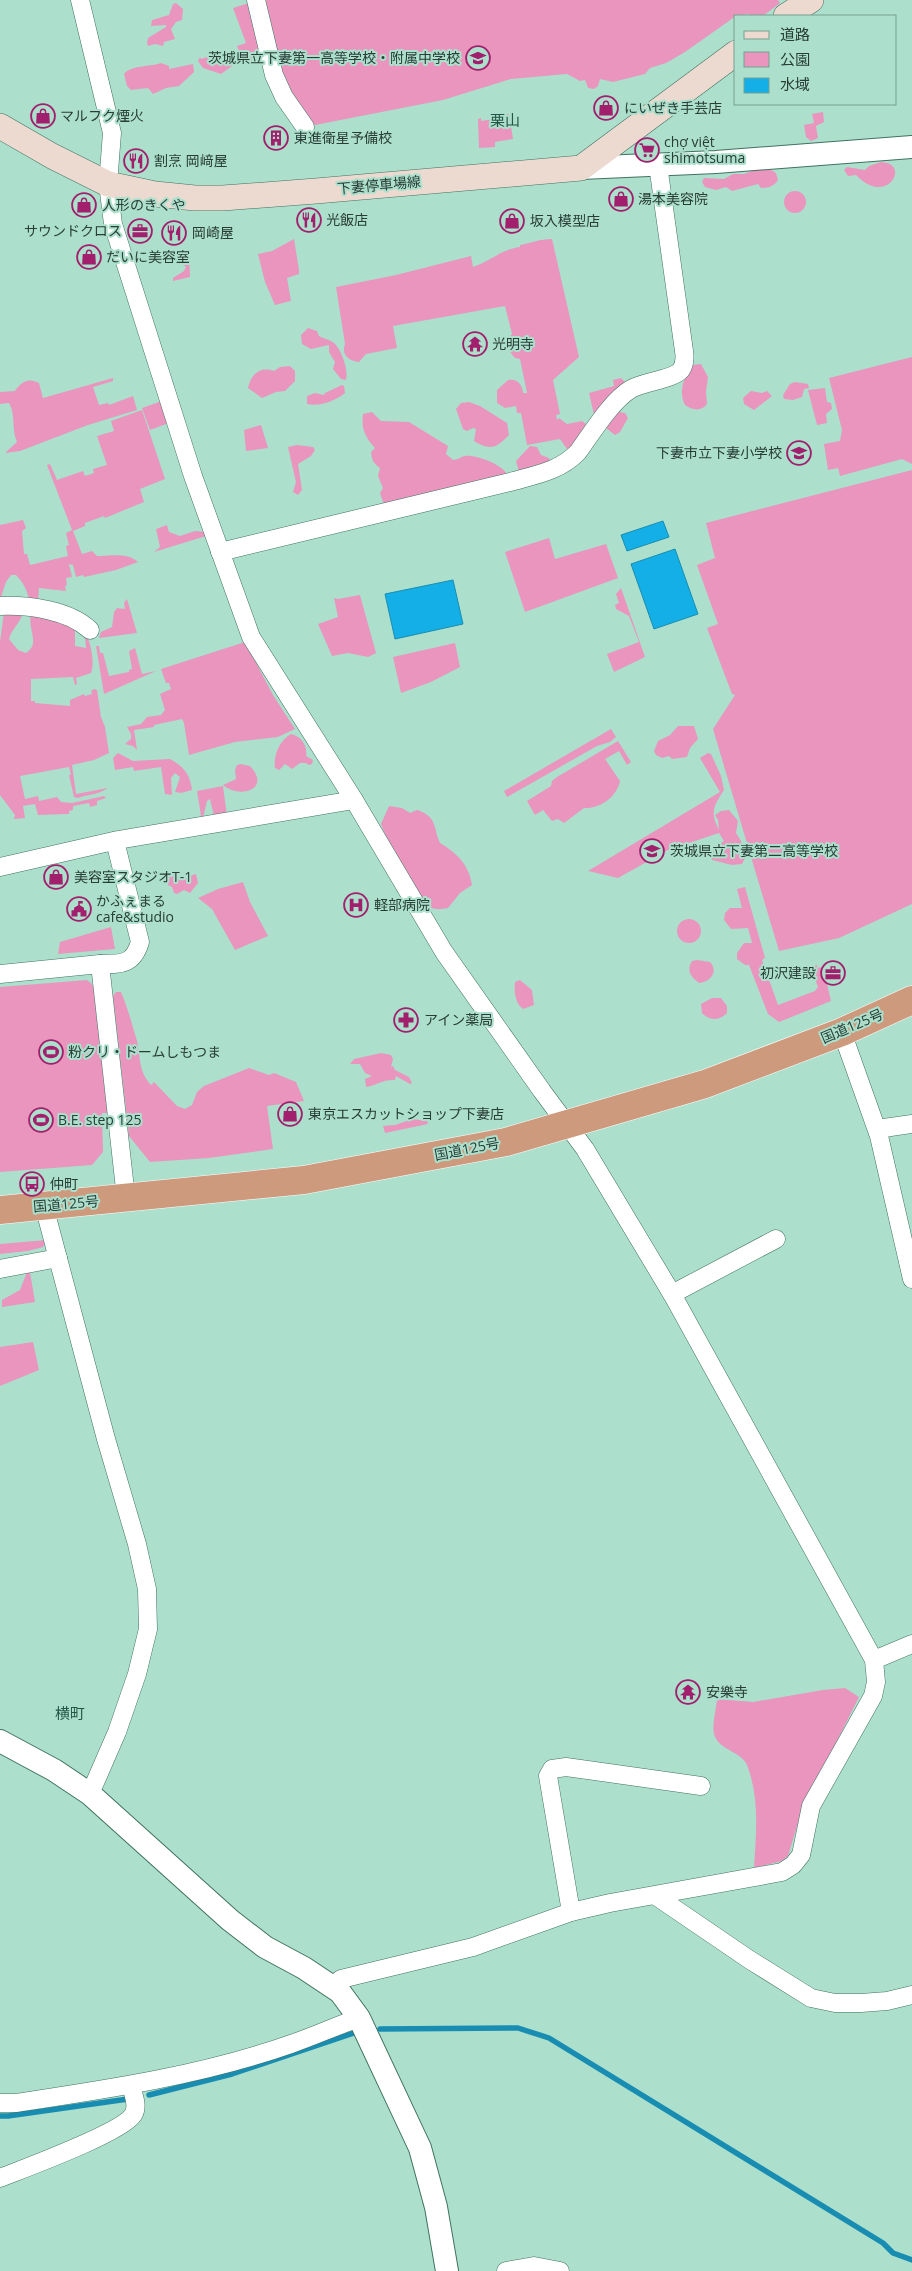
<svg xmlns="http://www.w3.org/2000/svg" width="912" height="2271" font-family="'Open Sans','Noto Sans JP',sans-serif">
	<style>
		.green { fill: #e995bd }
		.water { fill: #13afe6; stroke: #198db1 }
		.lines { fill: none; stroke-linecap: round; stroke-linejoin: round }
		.stream { stroke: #198db1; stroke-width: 5.5 }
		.minor-casing { stroke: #417161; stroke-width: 19 }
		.tertiary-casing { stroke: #417161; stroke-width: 24 }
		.secondary-casing { stroke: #417161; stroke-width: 26 }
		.trunk-casing { stroke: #fff; stroke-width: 29 }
		.minor { stroke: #fff; stroke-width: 18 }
		.tertiary { stroke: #fff; stroke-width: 22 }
		.secondary { stroke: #ecd9cf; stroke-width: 25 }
		.trunk { stroke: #ce9a7e; stroke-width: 28 }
		.labels { text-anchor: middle; stroke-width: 4; stroke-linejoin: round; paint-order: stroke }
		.poi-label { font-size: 14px; fill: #283d36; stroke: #ace0cd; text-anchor: start }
		.street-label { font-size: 14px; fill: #283d36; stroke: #ace0cd }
		.neighbourhood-label { font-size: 15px; fill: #255546; stroke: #ace0cd }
	</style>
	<rect width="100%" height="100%" fill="#ace0cd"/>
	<g class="green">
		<polygon points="263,0 778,0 780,3 763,16 751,16 748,14 736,16 685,52 666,63 650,68 645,74 613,82 600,79 598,86 594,89 588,88 585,80 580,81 567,74 511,79 443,100 315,125 307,120 283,79 283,74 275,53"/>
		<path d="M252 2 263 54C253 66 248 64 235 64L221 74 203 68 198 61 200 57 201 59 217 54C224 59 233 56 239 51L237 46 246 43 233 8Z"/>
		<polygon points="176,3 183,9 182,20 176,22 171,29 175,39 164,42 163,46 155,44 148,46 147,43 148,38 166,27 166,25 151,26 152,20 169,15 173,4"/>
		<path d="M161 63 169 66V69L193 64 194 72 179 86 166 88 153 94 148 88 131 90 127 86 124 74C131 65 150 67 161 63Z"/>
		<polygon points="823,112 824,122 816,126 818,138 811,141 806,137 804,125 814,123 812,114"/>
		<polygon points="509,114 513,139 495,142 495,147 479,148 478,119 481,118 481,121 501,118 501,115"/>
		<path d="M881 162C912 163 887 208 856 175L848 176 844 170 847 167 865 170 869 166Z"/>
		<path d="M765 166 776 173 778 180C774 186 769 188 761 188L758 184 732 191 726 187 716 190 705 187 702 182 704 178 724 179 733 174H744Z"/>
		<circle cx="795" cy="202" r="11"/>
		<polygon points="294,239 299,270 299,274 287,278 291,301 275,305 265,282 258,254 272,251"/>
		<path d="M552 239 579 357 553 380 560 414 556 415 557 420 559 418 567 424 582 421 586 424 572 446 567 449 560 439 527 445 521 413H517L516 406 505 408 497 403V390L508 380C517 378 523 385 523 393H527L520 359 515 358 505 346 506 341 512 334 505 306 393 326 397 348 366 354 359 362C349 361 341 355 345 344L336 287 396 275 471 256 473 267C491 261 500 250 520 247V245C531 243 540 239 552 239Z"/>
		<polygon points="189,252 190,277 173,281 173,278 184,271 186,267 180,262 167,261 166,256"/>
		<path d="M308 328 317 331 319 336C324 339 329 339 334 343 341 349 349 370 346 380L341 379 333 369 335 362 329 352V345L311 349 302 344 301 335Z"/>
		<polygon points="912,357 912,464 902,459 840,476 838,468 828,470 824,444 840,441 842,430 829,378"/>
		<path d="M701 364 708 377 706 392 707 404C701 412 692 410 685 405 678 390 684 378 693 365Z"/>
		<path d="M290 366 295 371V381L285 391 276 392 262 398 248 388C251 374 260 366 274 371L280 367Z"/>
		<path d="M113 378V381L93 387 99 405 108 403 109 405 133 396 137 410 88 425 20 451 5 453 17 442C11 429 16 414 9 403L0 404V392L15 391C21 382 28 377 39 383L43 398Z"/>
		<polygon points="621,378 628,385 595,419 589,393 614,386 613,380"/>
		<polygon points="795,382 808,384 809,388 804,389 802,397 793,400 784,399 783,395 790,384"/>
		<path d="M342 385 344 386 345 393C335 401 320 407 307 404V396L315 393 324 395 325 393Z"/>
		<polygon points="825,388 827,402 831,403 832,409 826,414 827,423 817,425 808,390"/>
		<polygon points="751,391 762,393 767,391 772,396 754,410 744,404 743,398"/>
		<polygon points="162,401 169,423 150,430 142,408"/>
		<path d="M469 402 480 406 507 423 509 435C496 448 491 451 474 441L476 429 473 428 467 431 463 429 456 409 461 403Z"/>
		<path d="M142 410 165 479 140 489 144 502 105 518 104 516 85 523V526L73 531 82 554 92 551 97 556C109 556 128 552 138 562L116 570 84 577 83 575 76 577 73 565 69 564 72 577 66 578 67 585 65 586 66 591 39 588 38 601 29 599C27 590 23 582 16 575H11L6 582 0 600V525L23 520 26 528 22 531 24 554H27L30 565 68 556 66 546 69 545 66 533 72 530 47 465 50 464 57 480 83 471 85 476 94 473 93 469 107 465 97 436 114 431 111 421Z"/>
		<path d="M372 412 381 421 409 422 448 446 446 454 453 460C457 460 461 457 464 456 476 454 504 465 508 476L384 505 380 493 383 488 378 476 380 468C373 463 372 460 371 452L375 448C365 437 361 429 363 414Z"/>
		<polygon points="619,412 625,413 628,418 620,432 615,435 606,428 606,422 611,414"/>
		<polygon points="261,425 268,448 246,451 244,430"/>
		<polygon points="297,445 313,447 315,450 311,456 298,464 302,490 298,495 293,492 296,482 288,447"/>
		<polygon points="530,446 537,447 541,455 549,458 551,463 519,472 516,461"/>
		<polygon points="912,470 912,904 839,938 779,951 713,729 735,695 732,694 707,628 718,624 697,565 715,558 706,523"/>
		<polygon points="167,525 169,532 180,536 195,531 205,532 206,536 154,552 160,547 156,529"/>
		<polygon points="549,538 555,559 606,544 618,578 525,612 505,552"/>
		<polygon points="621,588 645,657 614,672 607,654 639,642 629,616 616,609 615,605 619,603 616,594"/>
		<polygon points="360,595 376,653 368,657 348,653 332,656 318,624 338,617 334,598 338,599"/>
		<polygon points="127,599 137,633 99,638 101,632 112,627 114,612 117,608 125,609 124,603"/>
		<path d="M24 610C20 624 12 628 9 639L18 650 26 653C41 644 27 629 31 613H37L75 628V646L86 648 85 636H87C91 645 95 663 91 673L76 678 77 684 75 685 73 677 31 679V701H35V703L70 706V700L84 694 85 696 92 694 91 691 94 689 97 690 101 717 105 727 109 753 94 760 72 765 76 794 108 788C98 795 88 794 78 798L74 797 69 775H71L69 767 20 776 25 799 38 796 39 801 57 797 61 802 72 803 104 796 106 798 97 801V805L90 807 89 803 73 806V810L69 811V814L38 815 35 804 23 806 25 818 14 819 15 815 0 795V642L4 612Z"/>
		<polygon points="245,642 273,695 295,729 278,737 235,742 189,755 184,723 182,719 154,725 154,727 134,730 137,750 133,746 125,744 131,739 131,734 127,727 141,724 147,717 161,715 165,710 160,694 171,689 169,683 166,683 161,669"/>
		<polygon points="455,643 460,667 431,682 401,693 393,657"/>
		<polygon points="96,646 99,646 100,653 103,653 109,676 129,672 129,670 132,669 129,651 135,648 142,674 156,671 104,694"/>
		<polygon points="678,726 694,726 698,739 690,748 687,757 672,759 669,756 662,758 656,755 654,751 658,741 670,735"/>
		<polygon points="611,729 616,737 610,742 597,746 507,797 504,791"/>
		<path d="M291 734C301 736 308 746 306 756L313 760 312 764 309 765 306 763H300L292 769 285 764 279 770 275 768C273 755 280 740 291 734Z"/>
		<path d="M618 741 631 762 627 765 619 751 605 759 620 781C617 796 601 809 584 808L564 823 558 819 552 821 543 810 535 815 527 801 551 786 552 781 557 777Z"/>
		<path d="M118 753 133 761 170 759C184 767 190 774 192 790L181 793 175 792 180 777 175 773 171 778 172 795 165 794 161 767 134 771 133 767 115 770 113 758Z"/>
		<path d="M708 753 711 754 721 776 724 790C713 807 710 812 719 830L718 820 715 815 721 811 729 810 738 821 736 833 741 841 745 858 742 864 732 865 712 860 710 855 714 849 724 841 719 833 668 850 618 878 588 871 720 792 700 758Z"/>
		<path d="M240 764 250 766C272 790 239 799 223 785L236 779 235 770 237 765Z"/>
		<polygon points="223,786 227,816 214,816 210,799 207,801 202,822 197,791"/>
		<path d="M389 806 402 808 410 813 417 810C438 817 433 828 440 843 457 853 469 865 472 885L460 893 448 908C443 909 437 910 432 908 414 899 388 843 381 824Z"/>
		<polygon points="196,874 198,883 190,893 184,890 177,894 174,893 172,887 168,885 167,878 175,876 181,879"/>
		<polygon points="243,882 250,902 268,936 235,950 212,909 198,898 218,889"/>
		<polygon points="745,887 765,958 762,960 778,1005 815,991 818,987 810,967 817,965 817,968 823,967 831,1001 779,1022 768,1014 749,965 745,965 737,959 737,953 744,943 752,943 748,928 731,929 724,920 725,913 730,908 742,908 737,889"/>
		<circle cx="689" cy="931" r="12"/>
		<polygon points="111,927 115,949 58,954 60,942"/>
		<path d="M697 960 710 962C719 972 710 982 699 983 691 977 686 971 692 961Z"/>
		<polygon points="87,980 92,984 95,991 108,1113 102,1113 103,1152 92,1165 0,1172 0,987"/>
		<path d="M520 980 532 990 534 1005 523 1009C515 1003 514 992 515 982Z"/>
		<path d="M116 992H121C128 1008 132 1025 137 1041 141 1059 138 1070 151 1085L154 1082 177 1106 185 1109 192 1105 197 1092 204 1086 249 1068 269 1075 274 1073 296 1082 304 1101 267 1106 273 1149 209 1158 150 1162 129 1136 113 996Z"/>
		<path d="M712 998H721L727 1006V1013C719 1021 710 1021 702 1013L701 1004Z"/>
		<path d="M381 1053 391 1055 393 1059 391 1067 393 1066 395 1070 409 1077 412 1083 410 1084 396 1076 395 1080C384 1079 377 1085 366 1087L365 1079 372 1076 365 1073 360 1064H350L354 1059Z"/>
		<polygon points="413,1119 427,1121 428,1124 385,1133 383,1126 395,1125"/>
		<polygon points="47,1240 43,1247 28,1251 0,1254 0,1244"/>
		<polygon points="27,1272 30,1272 35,1302 2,1307 2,1300 20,1290"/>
		<polygon points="33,1342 39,1370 0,1386 0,1347"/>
		<path d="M845 1688 859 1697 801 1813 788 1856 782 1861 754 1868C756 1833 760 1799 747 1765 741 1751 718 1750 714 1734 712 1724 716 1710 717 1699L753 1702 823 1690Z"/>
	</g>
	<g class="water">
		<polygon points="663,521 669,537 627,551 621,535"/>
		<polygon points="675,549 698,614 654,629 631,564"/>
		<polygon points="453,580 463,624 395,639 385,594"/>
	</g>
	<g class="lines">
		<g class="stream">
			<polyline points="380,2029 518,2028 549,2038 883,2243 893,2253 912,2260"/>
			<polyline points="149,2095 232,2074 357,2032"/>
			<polyline points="0,2116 8,2116 128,2099"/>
		</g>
		<g class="minor-casing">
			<g id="minor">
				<polyline points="80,0 112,133 108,184 113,224 193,476 251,637 354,800 444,952 542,1091 585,1149 672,1294 874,1660 876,1682 873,1696 811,1806 801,1855 793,1865 782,1872 610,1903 571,1912 473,1947 341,1979 332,1986"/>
				<polyline points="256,0 274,75 284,97 305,127"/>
				<path d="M220 552 510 482C535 475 560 471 578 452 592 433 611 401 631 389 643 382 674 379 681 370 685 364 685 357 684 351L658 165"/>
				<path d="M0 606C29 605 69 610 90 630"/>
				<polyline points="0,867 118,840 354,800"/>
				<path d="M100 964C122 964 133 965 140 942L115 841"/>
				<polyline points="0,974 100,964 126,1198"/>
				<polyline points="842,1032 879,1136 912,1279"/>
				<polyline points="877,1129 912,1124"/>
				<polyline points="44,1206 106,1439 137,1544 147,1589 148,1629 137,1674 117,1732 90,1794"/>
				<polyline points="0,1269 58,1258"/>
				<polyline points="672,1294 776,1239"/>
				<polyline points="874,1660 912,1644"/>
				<polyline points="656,1896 750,1960 811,1998 835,2003 861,2003 887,2001 912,1995"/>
				<polyline points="571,1912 549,1782 548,1776 552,1769 566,1767 701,1786"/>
				<path d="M0 2103H16C109 2089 203 2075 291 2044 314 2036 336 2026 359 2018"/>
				<path d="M0 2178C25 2168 121 2133 133 2115 139 2106 133 2095 131 2085"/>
				<polyline points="506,2271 534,2266 560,2271"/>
			</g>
		</g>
		<g class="tertiary-casing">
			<g id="tertiary">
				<polyline points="581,168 716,162 912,147"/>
				<polyline points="0,1741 54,1770 90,1794 230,1920 265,1947 304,1968 340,1992 359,2018 420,2148 436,2207 447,2271"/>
			</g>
		</g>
		<g class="secondary-casing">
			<g id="secondary">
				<polyline points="786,16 811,0"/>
				<polyline points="0,126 52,156 108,184 155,194 195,198 223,198 316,191 581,168 736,53"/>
			</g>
		</g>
		<g class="trunk-casing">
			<polyline id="trunk" points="0,1210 304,1180 506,1142 705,1084 842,1032 912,1000"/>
		</g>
		<use href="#minor" class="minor"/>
		<use href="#tertiary" class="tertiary"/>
		<use href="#secondary" class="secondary"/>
		<use href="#trunk" class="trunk"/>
	</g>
	<defs>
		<g id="school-ring" transform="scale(1.25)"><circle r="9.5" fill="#ace0cd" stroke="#a21f6d" stroke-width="1.5"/><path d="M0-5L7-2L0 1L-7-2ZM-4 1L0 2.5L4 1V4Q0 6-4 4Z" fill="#a21f6d"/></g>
		<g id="shop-ring" transform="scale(1.25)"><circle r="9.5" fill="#ace0cd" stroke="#a21f6d" stroke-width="1.5"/><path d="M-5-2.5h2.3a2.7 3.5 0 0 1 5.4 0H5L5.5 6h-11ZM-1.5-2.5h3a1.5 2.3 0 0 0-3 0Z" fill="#a21f6d"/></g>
		<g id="building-ring" transform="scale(1.25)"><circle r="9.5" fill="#ace0cd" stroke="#a21f6d" stroke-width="1.5"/><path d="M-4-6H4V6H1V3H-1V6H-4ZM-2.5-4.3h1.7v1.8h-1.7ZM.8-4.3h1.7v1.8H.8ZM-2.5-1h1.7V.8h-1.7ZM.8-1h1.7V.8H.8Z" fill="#a21f6d"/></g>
		<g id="supermarket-ring" transform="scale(1.25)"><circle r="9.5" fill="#ace0cd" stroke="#a21f6d" stroke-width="1.5"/><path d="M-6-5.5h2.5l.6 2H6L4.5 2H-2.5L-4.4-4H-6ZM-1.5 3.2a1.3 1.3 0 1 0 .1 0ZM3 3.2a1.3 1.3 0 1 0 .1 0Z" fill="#a21f6d"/></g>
		<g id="restaurant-ring" transform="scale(1.25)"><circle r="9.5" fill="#ace0cd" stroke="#a21f6d" stroke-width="1.5"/><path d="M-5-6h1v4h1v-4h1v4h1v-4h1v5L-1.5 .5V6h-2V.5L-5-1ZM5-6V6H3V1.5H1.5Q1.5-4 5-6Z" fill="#a21f6d"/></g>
		<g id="office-ring" transform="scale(1.25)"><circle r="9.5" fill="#ace0cd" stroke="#a21f6d" stroke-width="1.5"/><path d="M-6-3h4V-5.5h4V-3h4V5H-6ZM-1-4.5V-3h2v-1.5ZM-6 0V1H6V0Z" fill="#a21f6d"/></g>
		<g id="temple-ring" transform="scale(1.25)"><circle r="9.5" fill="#ace0cd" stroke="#a21f6d" stroke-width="1.5"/><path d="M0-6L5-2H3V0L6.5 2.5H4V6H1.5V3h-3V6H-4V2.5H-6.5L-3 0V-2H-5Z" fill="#a21f6d"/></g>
		<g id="hospital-ring" transform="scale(1.25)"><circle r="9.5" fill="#ace0cd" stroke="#a21f6d" stroke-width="1.5"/><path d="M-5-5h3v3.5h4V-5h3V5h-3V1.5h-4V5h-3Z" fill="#a21f6d"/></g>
		<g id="civic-ring" transform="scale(1.25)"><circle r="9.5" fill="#ace0cd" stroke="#a21f6d" stroke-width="1.5"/><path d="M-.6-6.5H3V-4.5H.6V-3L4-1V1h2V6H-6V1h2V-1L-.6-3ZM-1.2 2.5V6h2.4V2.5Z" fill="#a21f6d"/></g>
		<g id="pharmacy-ring" transform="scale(1.25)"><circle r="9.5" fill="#ace0cd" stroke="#a21f6d" stroke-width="1.5"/><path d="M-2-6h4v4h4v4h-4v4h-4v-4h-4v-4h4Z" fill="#a21f6d"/></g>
		<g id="stadium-ring" transform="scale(1.25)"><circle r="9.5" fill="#ace0cd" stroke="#a21f6d" stroke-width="1.5"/><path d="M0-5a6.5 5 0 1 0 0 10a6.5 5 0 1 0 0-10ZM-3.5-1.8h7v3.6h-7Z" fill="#a21f6d"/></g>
		<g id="bus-ring" transform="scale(1.25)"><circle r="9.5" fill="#ace0cd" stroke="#a21f6d" stroke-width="1.5"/><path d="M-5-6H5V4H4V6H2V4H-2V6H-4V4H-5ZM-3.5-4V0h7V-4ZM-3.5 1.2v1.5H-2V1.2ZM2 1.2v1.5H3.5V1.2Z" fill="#a21f6d"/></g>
	</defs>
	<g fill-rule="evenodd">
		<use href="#school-ring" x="478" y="58"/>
		<use href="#shop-ring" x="606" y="108"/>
		<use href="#shop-ring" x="43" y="116"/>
		<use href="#building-ring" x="276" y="138"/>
		<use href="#supermarket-ring" x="647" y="150"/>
		<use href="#restaurant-ring" x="136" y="161"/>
		<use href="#shop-ring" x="621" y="199"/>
		<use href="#shop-ring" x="84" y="205"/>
		<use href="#restaurant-ring" x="309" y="220"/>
		<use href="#shop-ring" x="512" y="221"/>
		<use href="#office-ring" x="140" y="231"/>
		<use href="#restaurant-ring" x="174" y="233"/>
		<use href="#shop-ring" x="89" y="257"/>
		<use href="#temple-ring" x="475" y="344"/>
		<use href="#school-ring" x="799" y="453"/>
		<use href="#school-ring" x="652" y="851"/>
		<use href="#shop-ring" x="56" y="877"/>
		<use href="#hospital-ring" x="356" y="905"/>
		<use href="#civic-ring" x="79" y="909"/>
		<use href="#office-ring" x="833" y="973"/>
		<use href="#pharmacy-ring" x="406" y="1020"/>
		<use href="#stadium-ring" x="51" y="1052"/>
		<use href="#shop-ring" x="290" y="1114"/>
		<use href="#stadium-ring" x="41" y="1120"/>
		<use href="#bus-ring" x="32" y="1184"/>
		<use href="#temple-ring" x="688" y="1692"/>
	</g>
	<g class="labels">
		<g class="poi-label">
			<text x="460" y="63" text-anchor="end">茨城県立下妻第一高等学校・附属中学校</text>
			<text x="624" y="113">にいぜき手芸店</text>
			<text x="60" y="121">マルフク煙火</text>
			<text x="294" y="143">東進衛星予備校</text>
			<text x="664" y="147">chợ việt<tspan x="664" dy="16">shimotsuma</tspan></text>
			<text x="154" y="166">割烹 岡﨑屋</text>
			<text x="638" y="204">湯本美容院</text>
			<text x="102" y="210">人形のきくや</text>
			<text x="326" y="225">光飯店</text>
			<text x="530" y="226">坂入模型店</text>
			<text x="122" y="236" text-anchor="end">サウンドクロス</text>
			<text x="192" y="238">岡崎屋</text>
			<text x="106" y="262">だいに美容室</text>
			<text x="492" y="349">光明寺</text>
			<text x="782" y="458" text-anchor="end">下妻市立下妻小学校</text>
			<text x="670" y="856">茨城県立下妻第二高等学校</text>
			<text x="74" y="882">美容室スタジオT-1</text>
			<text x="96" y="906">かふぇまる<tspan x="96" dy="16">cafe&amp;studio</tspan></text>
			<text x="374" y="910">軽部病院</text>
			<text x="816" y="978" text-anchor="end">初沢建設</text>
			<text x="424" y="1025">アイン薬局</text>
			<text x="68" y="1057">粉クリ・ドームしもつま</text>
			<text x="308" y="1119">東京エスカットショップ下妻店</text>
			<text x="58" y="1125">B.E. step 125</text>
			<text x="50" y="1189">仲町</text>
			<text x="706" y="1697">安樂寺</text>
		</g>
		<g class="street-label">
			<text transform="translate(379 185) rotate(-5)" y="5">下妻停車場線</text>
			<text transform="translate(852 1026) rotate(-23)" y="5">国道125号</text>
			<text transform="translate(467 1149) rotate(-11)" y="5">国道125号</text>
			<text transform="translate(66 1204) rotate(-5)" y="5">国道125号</text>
		</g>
		<g class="neighbourhood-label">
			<text x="505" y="126">栗山</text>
			<text x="70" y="1719">横町</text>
		</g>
	</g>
	<rect x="734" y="15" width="162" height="90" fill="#ace0cd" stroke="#779f91"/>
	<rect x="744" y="31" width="25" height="8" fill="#ecd9cf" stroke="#779f91"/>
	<text x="780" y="40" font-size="15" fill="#283d36">道路</text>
	<rect x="744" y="52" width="25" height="15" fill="#e995bd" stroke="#779f91"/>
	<text x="780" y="65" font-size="15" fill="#283d36">公園</text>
	<rect x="744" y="78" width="25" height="15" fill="#13afe6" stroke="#779f91"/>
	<text x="780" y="90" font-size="15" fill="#283d36">水域</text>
</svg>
